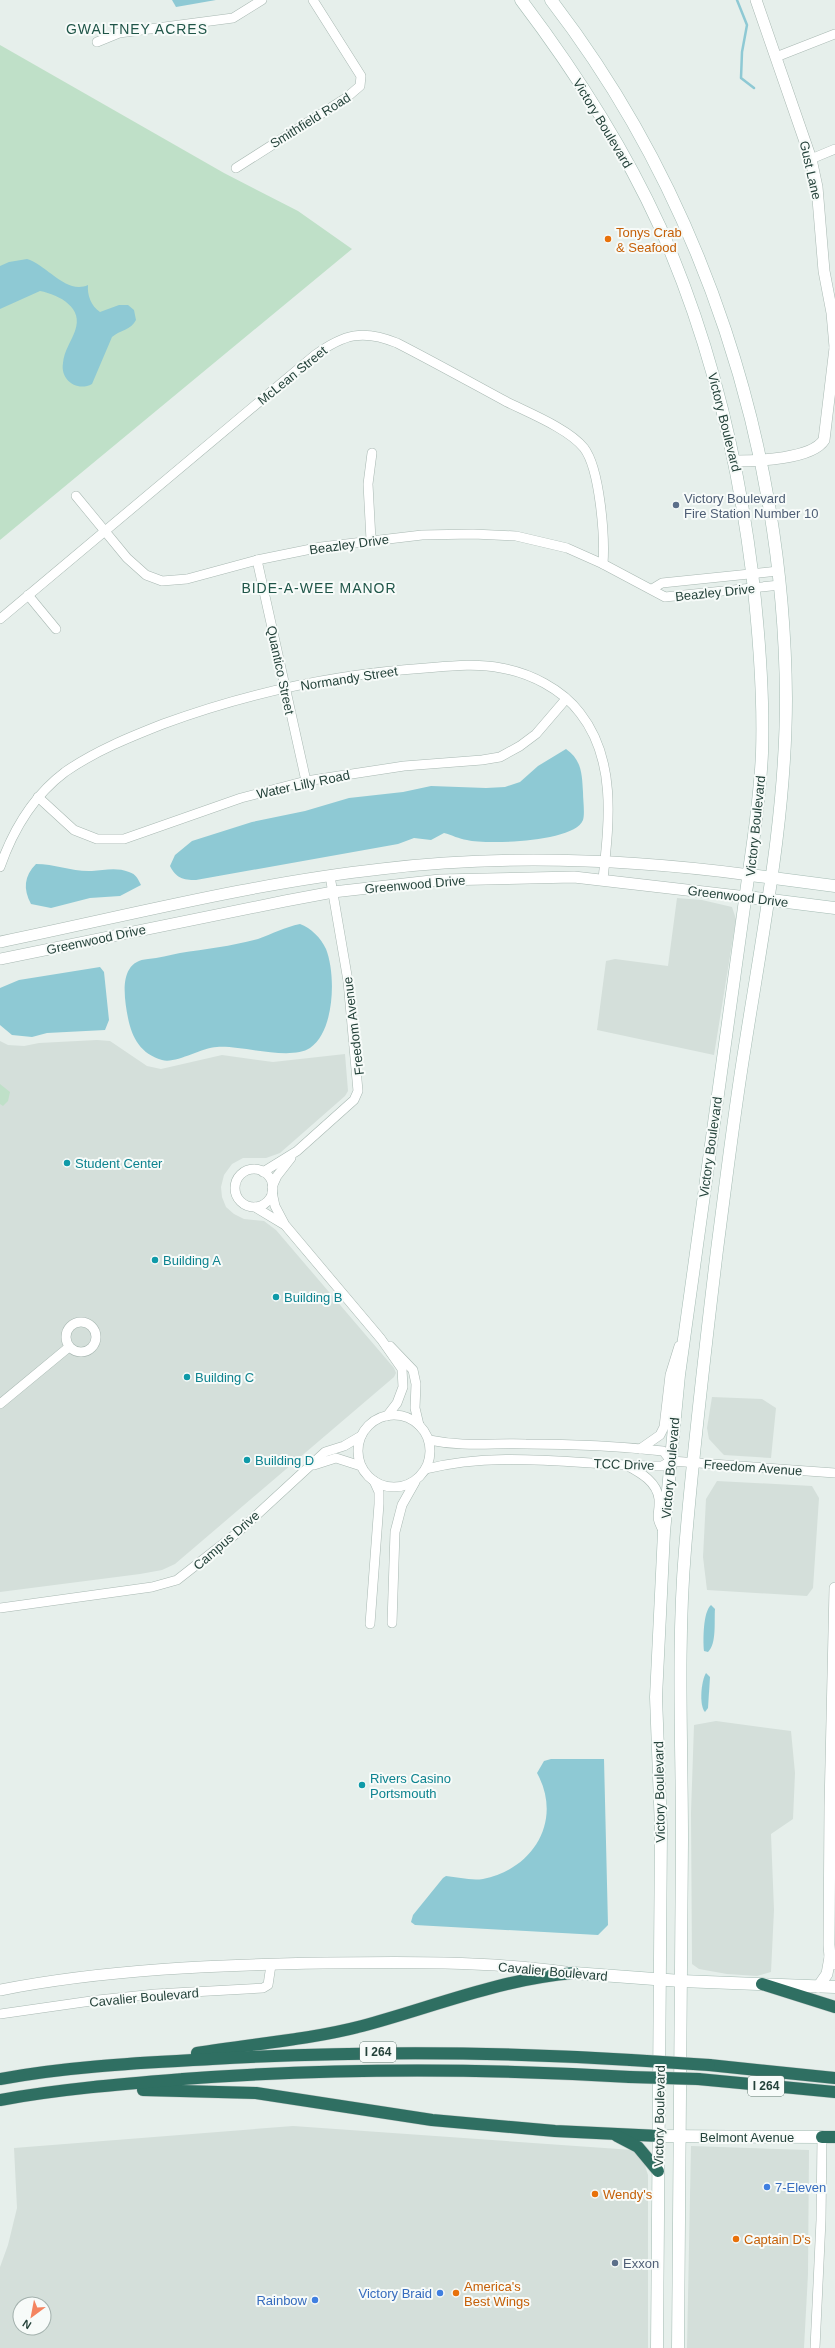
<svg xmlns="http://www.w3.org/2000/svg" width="835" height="2348" font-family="Arial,sans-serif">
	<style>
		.built { fill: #d4dfda; fill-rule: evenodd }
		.green { fill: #bfe0c8 }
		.water { fill: #8ec9d4 }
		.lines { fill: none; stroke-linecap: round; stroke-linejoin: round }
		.stream { stroke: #8ec9d4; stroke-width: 2.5 }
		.minor-casing { stroke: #a8b8b2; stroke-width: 10 }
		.tertiary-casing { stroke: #a8b8b2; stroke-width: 12 }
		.secondary-casing { stroke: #a4bbb3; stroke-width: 13 }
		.motorway-casing { stroke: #c2cac8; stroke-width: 13 }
		.minor { stroke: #fff; stroke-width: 9 }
		.tertiary { stroke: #fff; stroke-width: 11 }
		.secondary { stroke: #fff; stroke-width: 12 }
		.motorway { stroke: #2f6f62; stroke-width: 12 }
		.motorway-bridge-casing { stroke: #c2cac8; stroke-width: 13; stroke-linecap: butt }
		.motorway-bridge { stroke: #2f6f62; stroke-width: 12 }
		.food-dot { fill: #e8710a; stroke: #f7fbf9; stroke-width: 1.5 }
		.service-dot { fill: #5c6f8a; stroke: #f7fbf9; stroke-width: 1.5 }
		.culture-dot { fill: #0f9aa8; stroke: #f7fbf9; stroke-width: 1.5 }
		.shop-dot { fill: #3f7fe0; stroke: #f7fbf9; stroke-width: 1.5 }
		.labels { text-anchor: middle; stroke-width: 4; stroke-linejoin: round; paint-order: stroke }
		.shield { fill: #f7fbf9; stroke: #637a73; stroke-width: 1 }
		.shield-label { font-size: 12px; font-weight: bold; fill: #24423a }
		.street-label { font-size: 13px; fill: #24423a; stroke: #f7fbf9 }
		.food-label { font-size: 13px; fill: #c56008; stroke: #f7fbf9; text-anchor: start }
		.service-label { font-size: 13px; fill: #4e5e75; stroke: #f7fbf9; text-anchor: start }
		.culture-label { font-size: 13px; fill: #0d838f; stroke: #f7fbf9; text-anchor: start }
		.shop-label { font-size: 13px; fill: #366cbe; stroke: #f7fbf9; text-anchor: end }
		.neighbourhood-label { font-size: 14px; letter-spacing: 1px; fill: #1f5548; stroke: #f7fbf9 }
	</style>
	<rect width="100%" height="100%" fill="#e6efeb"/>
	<g class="built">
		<polygon points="677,898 702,900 732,907 736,919 714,1055 597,1030 606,961 615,959 668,966"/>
		<polygon points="97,1040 110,1041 147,1066 161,1069 222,1055 273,1062 345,1054 348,1091 345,1096 280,1153 266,1158 243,1158 232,1164 224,1175 221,1187 222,1197 226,1207 234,1214 244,1219 264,1221 276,1230 394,1368 396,1373 394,1377 175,1564 162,1570 140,1574 0,1592 0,1041 8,1045 24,1046 39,1043"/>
		<polygon points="712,1397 762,1399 776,1408 771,1458 724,1455 721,1452 709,1439 707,1428"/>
		<polygon points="717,1481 812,1486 819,1498 813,1588 807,1596 707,1590 703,1557 706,1499"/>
		<polygon points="716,1721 791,1731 795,1773 793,1819 771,1834 774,1910 771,1972 757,1976 727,1974 699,1969 692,1964 691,1813 694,1725"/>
		<path d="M293 2126 633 2150 643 2159 648 2175V2348H0V2267L8 2245 17 2208 14 2148ZM20 2304H44V2328H20Z"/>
		<polygon points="691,2146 809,2150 808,2274 804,2348 687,2348"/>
	</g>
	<g class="green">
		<polygon points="0,45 224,173 298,211 352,249 0,540"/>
		<polygon points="0,1084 10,1092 8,1101 3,1106 0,1104"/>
	</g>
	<g class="water">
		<polygon points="172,0 216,0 176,7"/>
		<path d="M27 259C46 264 66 295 88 285 87 295 91 306 100 312L119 305H128L134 310 136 320C131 330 120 330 112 337L92 384C77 392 60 380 63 363 64 351 71 342 75 331 84 308 60 295 40 291L0 309V266L9 262Z"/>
		<path d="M566 749C582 760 582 775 583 792 583 800 585 813 583 820 575 842 487 845 467 840 459 839 452 835 444 833L431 840 414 838 398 844 196 880C183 880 176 878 170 866L175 855 192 841 252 822 305 811 349 798 403 792 431 786 486 788 505 787 520 782 538 766Z"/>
		<path d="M36 864C55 864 73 872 92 871 104 870 117 867 129 872 136 874 138 879 141 885L120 896 90 898 51 908 31 904C23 889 24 876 36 864Z"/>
		<path d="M300 924C311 928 321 938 326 949 336 974 335 1031 310 1048 290 1061 241 1045 217 1047 200 1048 176 1064 162 1060 141 1054 132 1038 128 1018 124 997 118 961 148 959 159 958 169 955 180 953 206 949 233 946 258 939 272 934 285 927 300 924Z"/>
		<polygon points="100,967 104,972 109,1020 105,1030 47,1033 32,1037 12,1035 0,1025 0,988 19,980"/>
		<path d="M711 1605 715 1609C714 1620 717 1644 708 1652L704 1651C703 1640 703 1612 711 1605Z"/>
		<path d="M706 1673 710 1677 708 1708 705 1712C699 1706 701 1681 706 1673Z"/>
		<path d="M551 1759H604L608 1925 598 1935 415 1925 411 1922 413 1915 443 1878 446 1876C458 1877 471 1881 483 1879 534 1869 563 1820 537 1773L544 1761Z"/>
	</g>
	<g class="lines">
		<polyline class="stream" points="737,0 747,25 742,52 741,78 754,88"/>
		<g class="minor-casing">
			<g id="minor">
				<polyline points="97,42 119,33 233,18 262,0"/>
				<polyline points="776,57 835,34"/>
				<polyline points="811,159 835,149"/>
				<polyline points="236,168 346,98 360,86 361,76 313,0"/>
				<polyline points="76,496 127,558 146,575 162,581 187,579 257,560 321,547 422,535 473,534 516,536 567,548 603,564 665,597 780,585"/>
				<polyline points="371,540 368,484 372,453"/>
				<polyline points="257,560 306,781"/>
				<polyline points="652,589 662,583 778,571"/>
				<polyline points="28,595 56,629"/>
				<path d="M0 619 315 355C344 334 363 329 397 343 434 362 470 382 507 402 529 413 569 429 584 448 600 469 605 537 603 564"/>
				<polyline points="38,797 74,830 97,839 124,839 241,798 306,781 404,766 482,760 500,757 520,746 536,734 566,699"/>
				<path d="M0 867C13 830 33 796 65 772 95 751 130 737 163 724 247 693 337 674 426 668 450 666 477 663 501 668 530 673 562 689 580 713 617 760 609 823 603 879"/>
				<circle cx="254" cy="1188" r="19"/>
				<polyline points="263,1172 297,1151 354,1100 358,1091 348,981 330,876"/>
				<polyline points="272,1187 277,1176 291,1158"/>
				<polyline points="272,1192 275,1206 285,1225 381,1339 402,1369 403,1387 397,1403 387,1416"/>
				<polyline points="255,1207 283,1224"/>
				<circle cx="81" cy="1337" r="15"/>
				<polyline points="390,1346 413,1370 416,1384 415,1408 419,1425"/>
				<polyline points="0,1404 69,1347"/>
				<circle cx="394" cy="1451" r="36"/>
				<path d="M429 1440C463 1447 491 1443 526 1444 571 1444 618 1446 663 1451L671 1461"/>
				<polyline points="640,1449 660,1435 664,1427 670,1375 679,1346"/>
				<polyline points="314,1465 336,1458 361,1466"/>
				<path d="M628 1466C641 1473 657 1482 659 1499 660 1516 654 1515 664 1532"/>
				<path d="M426 1469C500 1450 578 1465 654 1466H662L671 1461 835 1473"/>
				<polyline points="0,1608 152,1587 177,1580 237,1533 325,1452 344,1446 361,1436"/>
				<polyline points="392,1623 395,1532 402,1505 415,1482"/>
				<polyline points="370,1624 379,1504 379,1492 374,1481"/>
				<polyline points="0,2014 98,2000 155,1994 263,1988 268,1985 271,1965"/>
				<polyline points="815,2348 821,2220 822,2137 828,2138"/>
			</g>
		</g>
		<g class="tertiary-casing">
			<g id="tertiary">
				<polyline points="756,0 811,159 817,187 824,271 832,313 835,347"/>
				<path d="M736 461C757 461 812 459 824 440L835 348"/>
				<path d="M0 942C126 916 253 883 381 869 504 854 628 859 750 875"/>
				<polyline points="0,959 285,901 333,892 440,880 574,877 747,897"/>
				<polyline points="835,1588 830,1807 829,1945 830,1957 835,1964"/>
				<polyline points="818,1987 827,1974 830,1957"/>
				<path d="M0 1990C107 1969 216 1965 324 1963 404 1962 486 1961 565 1972"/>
			</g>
		</g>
		<g class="secondary-casing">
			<g id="secondary">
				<path d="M521 0C574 70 623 146 660 227 709 337 737 452 752 572 759 633 764 692 762 753 761 778 758 803 755 828L679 1375 664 1532 656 1697 661 1829 657 2348"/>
				<path d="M551 0C704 199 784 448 786 698 786 816 763 930 745 1046 734 1113 726 1182 717 1250 705 1350 693 1450 685 1550 677 1647 682 1743 682 1840 681 2009 679 2179 678 2348"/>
				<polyline points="750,875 835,886"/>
				<polyline points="747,897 835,908"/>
				<polyline points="574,1973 681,1981 835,1987"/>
				<polyline points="659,2136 822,2137"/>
			</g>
		</g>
		<g class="motorway-casing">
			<g id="motorway">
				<polyline points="762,1984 835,2007"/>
				<path d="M197 2053C251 2044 308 2040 362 2026 433 2007 500 1979 574 1973"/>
				<polyline points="709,2065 835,2078"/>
				<path d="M0 2079C70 2066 141 2063 212 2059 352 2051 491 2051 631 2060"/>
				<polyline points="698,2079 835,2092"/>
				<polyline points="143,2090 256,2093 432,2120 555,2131 659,2136"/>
				<path d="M0 2100C60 2089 122 2084 183 2079 332 2068 481 2068 630 2077"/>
				<polyline points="617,2136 638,2147 658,2171"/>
				<polyline points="822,2137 835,2137"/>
			</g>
		</g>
		<use href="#minor" class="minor"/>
		<use href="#tertiary" class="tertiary"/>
		<use href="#secondary" class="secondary"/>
		<use href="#motorway" class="motorway"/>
		<g class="motorway-bridge-casing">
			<g id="motorway-bridge">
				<polyline points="631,2060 709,2065"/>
				<polyline points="630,2077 698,2079"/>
			</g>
		</g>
		<use href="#motorway-bridge" class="motorway-bridge"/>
	</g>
	<g class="food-dot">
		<circle cx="608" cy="239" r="4"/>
		<circle cx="595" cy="2194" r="4"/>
		<circle cx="736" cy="2239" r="4"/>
		<circle cx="456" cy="2293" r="4"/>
	</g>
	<g class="service-dot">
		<circle cx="676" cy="505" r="4"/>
		<circle cx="615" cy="2263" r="4"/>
	</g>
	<g class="culture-dot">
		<circle cx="67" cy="1163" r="4"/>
		<circle cx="155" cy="1260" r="4"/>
		<circle cx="276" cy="1297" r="4"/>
		<circle cx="187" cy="1377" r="4"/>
		<circle cx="247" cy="1460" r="4"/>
		<circle cx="362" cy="1785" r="4"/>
	</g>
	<g class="shop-dot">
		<circle cx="767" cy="2187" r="4"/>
		<circle cx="440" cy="2293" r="4"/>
		<circle cx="315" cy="2300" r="4"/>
	</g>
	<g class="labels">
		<g class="shield">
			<rect x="360" y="2042" width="36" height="20" rx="3"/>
			<rect x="748" y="2076" width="36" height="20" rx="3"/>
		</g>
		<g class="shield-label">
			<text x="378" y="2056">I 264</text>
			<text x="766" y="2090">I 264</text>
		</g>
		<g class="street-label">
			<text transform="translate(310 120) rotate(-32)" y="5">Smithfield Road</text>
			<text transform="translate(603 123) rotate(59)" y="5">Victory Boulevard</text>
			<text transform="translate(811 170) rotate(77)" y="5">Gust Lane</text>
			<text transform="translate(292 375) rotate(-39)" y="5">McLean Street</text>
			<text transform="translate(725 422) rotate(76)" y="5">Victory Boulevard</text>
			<text transform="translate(349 544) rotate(-8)" y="5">Beazley Drive</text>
			<text transform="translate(715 592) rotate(-6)" y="5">Beazley Drive</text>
			<text transform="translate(281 670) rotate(78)" y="5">Quantico Street</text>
			<text transform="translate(349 678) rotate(-9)" y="5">Normandy Street</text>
			<text transform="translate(303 784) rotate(-12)" y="5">Water Lilly Road</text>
			<text transform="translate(755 826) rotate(-84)" y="5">Victory Boulevard</text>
			<text transform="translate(415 884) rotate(-5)" y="5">Greenwood Drive</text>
			<text transform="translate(738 896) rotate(7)" y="5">Greenwood Drive</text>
			<text transform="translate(96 939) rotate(-12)" y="5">Greenwood Drive</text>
			<text transform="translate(353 1026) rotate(-97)" y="5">Freedom Avenue</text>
			<text transform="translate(710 1147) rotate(-82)" y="5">Victory Boulevard</text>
			<text transform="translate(624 1464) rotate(2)" y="5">TCC Drive</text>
			<text transform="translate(753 1467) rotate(4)" y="5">Freedom Avenue</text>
			<text transform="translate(670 1468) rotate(-85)" y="5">Victory Boulevard</text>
			<text transform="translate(226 1540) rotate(-41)" y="5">Campus Drive</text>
			<text transform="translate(659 1792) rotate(-91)" y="5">Victory Boulevard</text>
			<text transform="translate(553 1971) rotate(5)" y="5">Cavalier Boulevard</text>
			<text transform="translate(144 1997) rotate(-5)" y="5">Cavalier Boulevard</text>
			<text transform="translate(659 2116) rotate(-89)" y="5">Victory Boulevard</text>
			<text x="747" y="2142">Belmont Avenue</text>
		</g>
		<g class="food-label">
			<text x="616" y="237">Tonys Crab<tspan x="616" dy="15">&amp; Seafood</tspan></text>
			<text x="603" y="2199">Wendy's</text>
			<text x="744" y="2244">Captain D's</text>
			<text x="464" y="2291">America's<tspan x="464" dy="15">Best Wings</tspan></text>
		</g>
		<g class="service-label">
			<text x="684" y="503">Victory Boulevard<tspan x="684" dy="15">Fire Station Number 10</tspan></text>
			<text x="623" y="2268">Exxon</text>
		</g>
		<g class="culture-label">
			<text x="75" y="1168">Student Center</text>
			<text x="163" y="1265">Building A</text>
			<text x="284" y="1302">Building B</text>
			<text x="195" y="1382">Building C</text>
			<text x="255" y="1465">Building D</text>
			<text x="370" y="1783">Rivers Casino<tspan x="370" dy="15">Portsmouth</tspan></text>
		</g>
		<g class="shop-label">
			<text x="775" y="2192" text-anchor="start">7-Eleven</text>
			<text x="432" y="2298">Victory Braid</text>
			<text x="307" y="2305">Rainbow</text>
		</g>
		<g class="neighbourhood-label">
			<text x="137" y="34">GWALTNEY ACRES</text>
			<text x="319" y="593">BIDE-A-WEE MANOR</text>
		</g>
	</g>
	<g transform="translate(32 2316) rotate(212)"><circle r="19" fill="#f7fbf9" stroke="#a3b1ad"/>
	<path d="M0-3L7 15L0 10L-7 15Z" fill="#f4845f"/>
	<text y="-6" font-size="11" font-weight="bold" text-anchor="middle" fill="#24423a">N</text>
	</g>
</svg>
